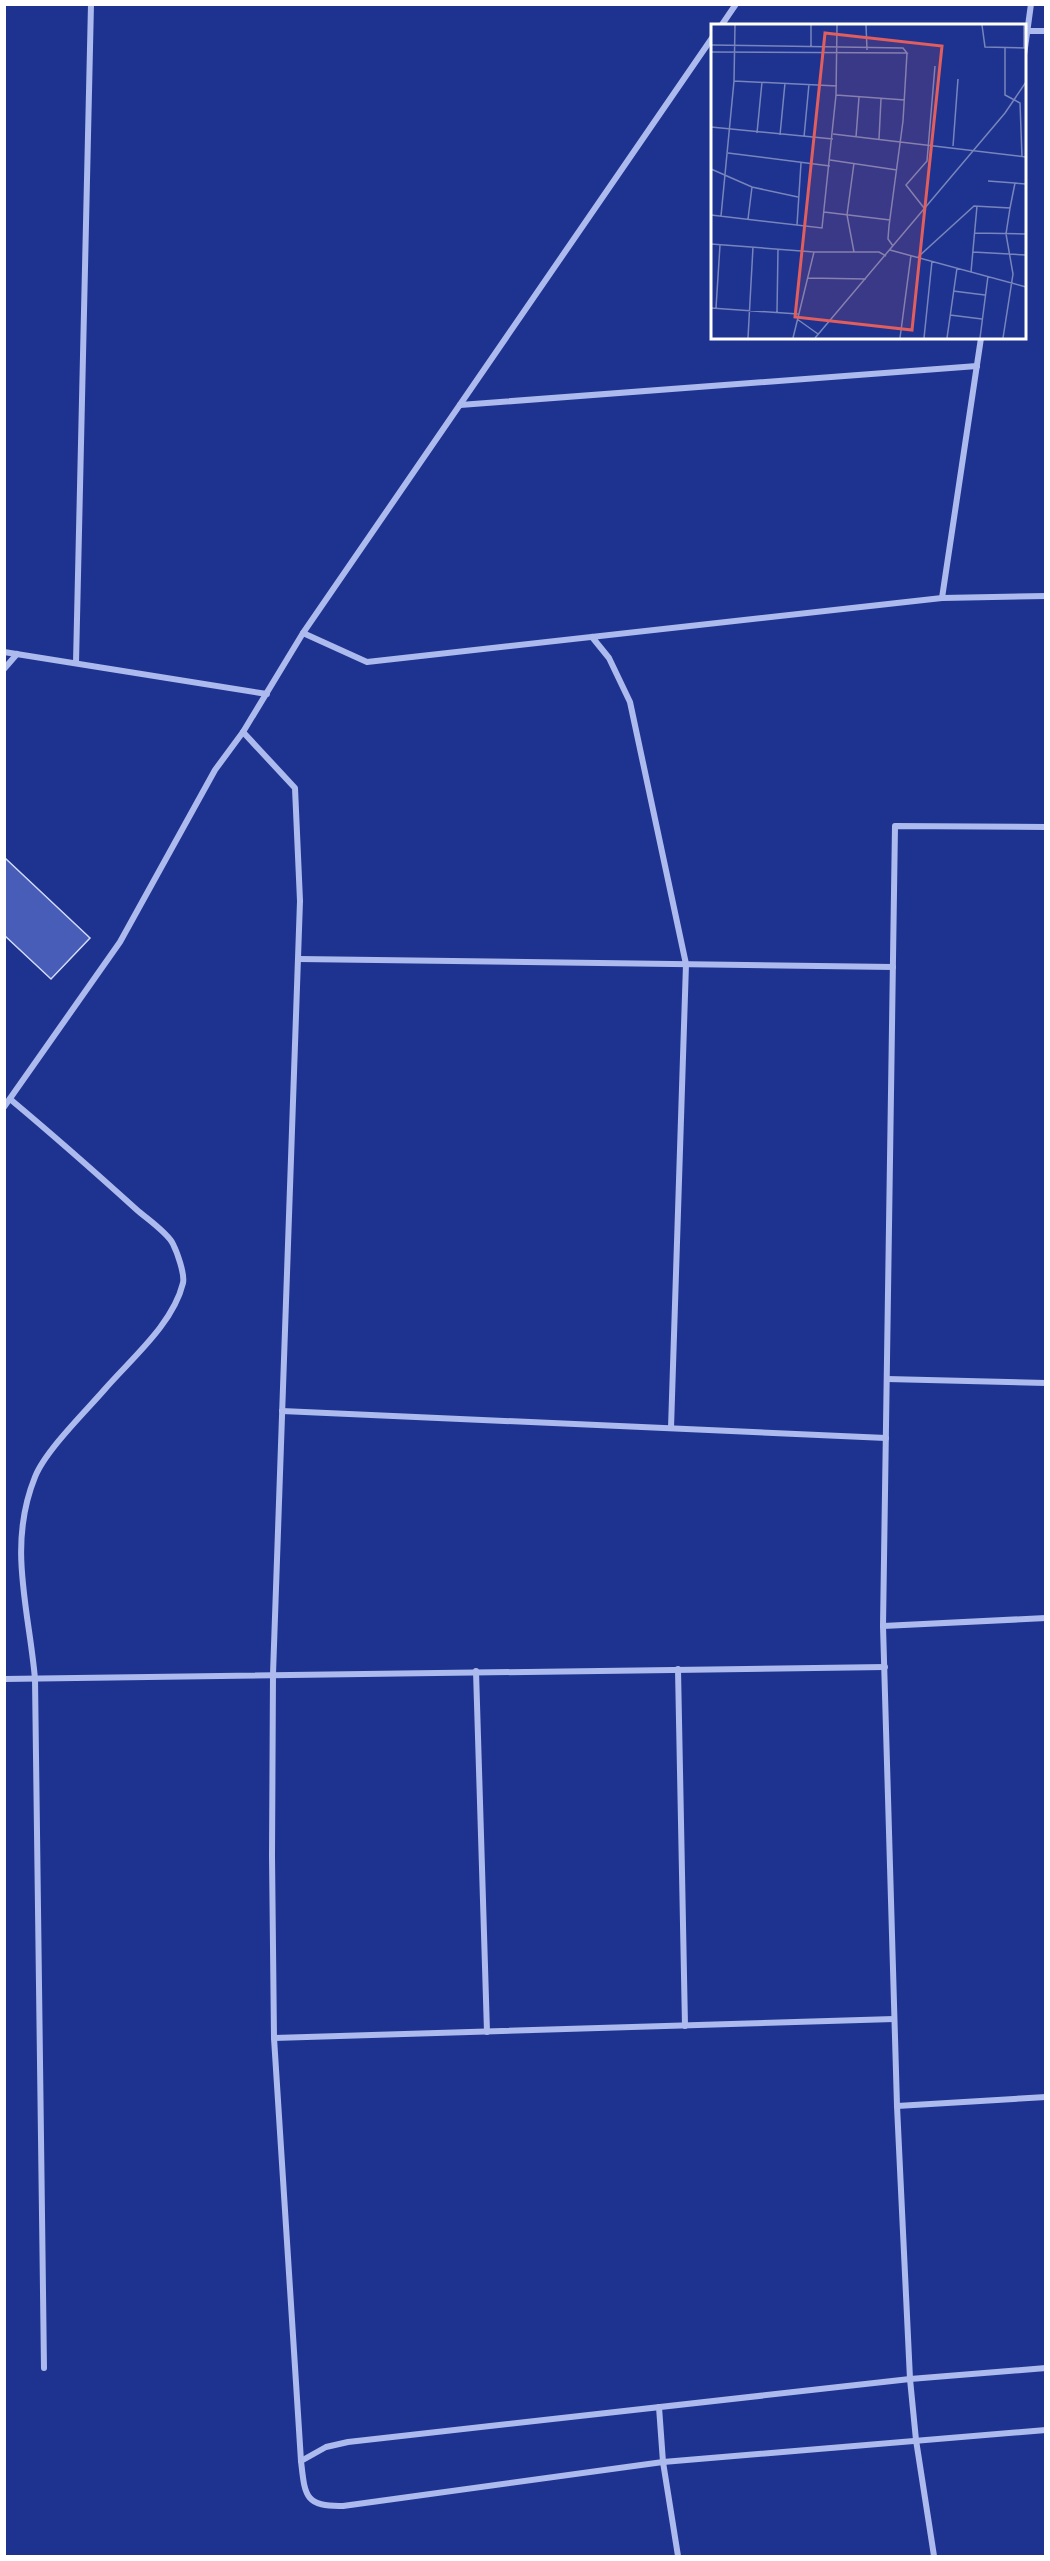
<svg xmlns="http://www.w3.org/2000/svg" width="1050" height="2561" font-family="'Fira Sans Condensed',sans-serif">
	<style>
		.building { fill: #475db7; stroke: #d3dbf9; stroke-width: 1.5 }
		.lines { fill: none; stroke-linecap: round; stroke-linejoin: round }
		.minor { stroke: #adbaed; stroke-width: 6 }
		.inset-road { fill: none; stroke: #7885bc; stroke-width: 1.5 }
		.view { fill: #e05e5e; fill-opacity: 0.15; stroke: #e05e5e; stroke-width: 3 }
		.inset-edge { fill: none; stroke: #fff; stroke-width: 3 }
	</style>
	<rect width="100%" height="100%" fill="#1e3390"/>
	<polygon class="building" points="5,858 90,938 51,979 4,935"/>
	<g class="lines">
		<g class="minor">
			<polyline points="721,26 736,4"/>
			<polyline points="1028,31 1046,31"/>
			<polyline points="1024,55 1031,4"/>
			<polyline points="460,405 977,366"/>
			<polyline points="942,598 981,338"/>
			<polyline points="303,633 367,662 942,598 1046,596"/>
			<polyline points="592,637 609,658 630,702 686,964 671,1428"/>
			<polyline points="4,652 267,694"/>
			<polyline points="76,663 91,4"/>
			<polyline points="4,669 17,654"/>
			<polyline points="243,732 295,788 300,901 273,1674 272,1856 274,2038 301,2461"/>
			<polyline points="299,959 893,967"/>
			<path d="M10 1099C53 1135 95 1172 137 1210 146 1218 168 1233 173 1244 177 1252 185 1274 183 1283 173 1324 132 1358 105 1389 86 1411 45 1451 35 1477 7 1546 29 1609 35 1679L44 2368"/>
			<polyline points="4,1107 120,942 215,770 243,732 303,633 712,38"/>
			<polyline points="887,1379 1046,1383"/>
			<polyline points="282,1411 886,1438"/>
			<polyline points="883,1626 1046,1618"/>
			<polyline points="678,1669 685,2026"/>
			<polyline points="476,1671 487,2032"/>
			<polyline points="4,1679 885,1667"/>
			<polyline points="274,2038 894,2019"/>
			<polyline points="897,2106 1046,2097"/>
			<path d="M1046 2368 910 2379 348 2442 326 2447 301 2461C305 2495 304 2507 343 2506L663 2462 1046 2430"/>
			<polyline points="659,2407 663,2462 678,2556"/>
			<polyline points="934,2556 916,2440 910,2379 897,2106 883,1626 895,826 1046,827"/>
		</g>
	</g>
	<g transform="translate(711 24)">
		<rect width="315" height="315" fill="#1e3390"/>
		<path class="inset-road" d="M100 1V23M155 1 156 26M271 1 274 23 315 24M0 21 192 24 196 29 0 28M294 24V71L309 79 311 133M313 24V1M23 57 24 1M125 71 194 76M0 103 122 115M46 109 51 58M122 110 315 133M69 111 74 59M93 113 98 60M145 113 148 73M168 115 170 75M242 122 247 55M17 129 119 142M119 136 186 146M0 145 41 163 87 173M277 157 315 160M213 184 195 161 216 137 224 42M299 184 304 159M113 188 179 196M0 191 111 204 125 71 126 1M10 192 23 57 126 62M37 195 41 163M86 201 90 139M264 209 315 210M0 220 103 228H168L175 232M182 222 177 215 178 202 192 97 196 29M179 226 315 263M143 228 136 191 143 139M262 228 315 231M207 233 263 182 299 184 295 210 302 250 292 314M260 248 266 182M97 254 155 255M242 267 274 271M0 284 87 290M5 284 9 221M66 289 67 225M239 291 271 295M86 295 107 310M37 314 42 223M82 314 103 228M104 314 294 89 315 58M189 314 200 231M213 314 221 237M236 314 246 244M269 314 277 252"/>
		<path class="view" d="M114 9 231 22 201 306 84 293Z"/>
		<rect width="315" height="315" class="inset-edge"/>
	</g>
	<rect width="1050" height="2561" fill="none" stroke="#ffffff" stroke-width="12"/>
</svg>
